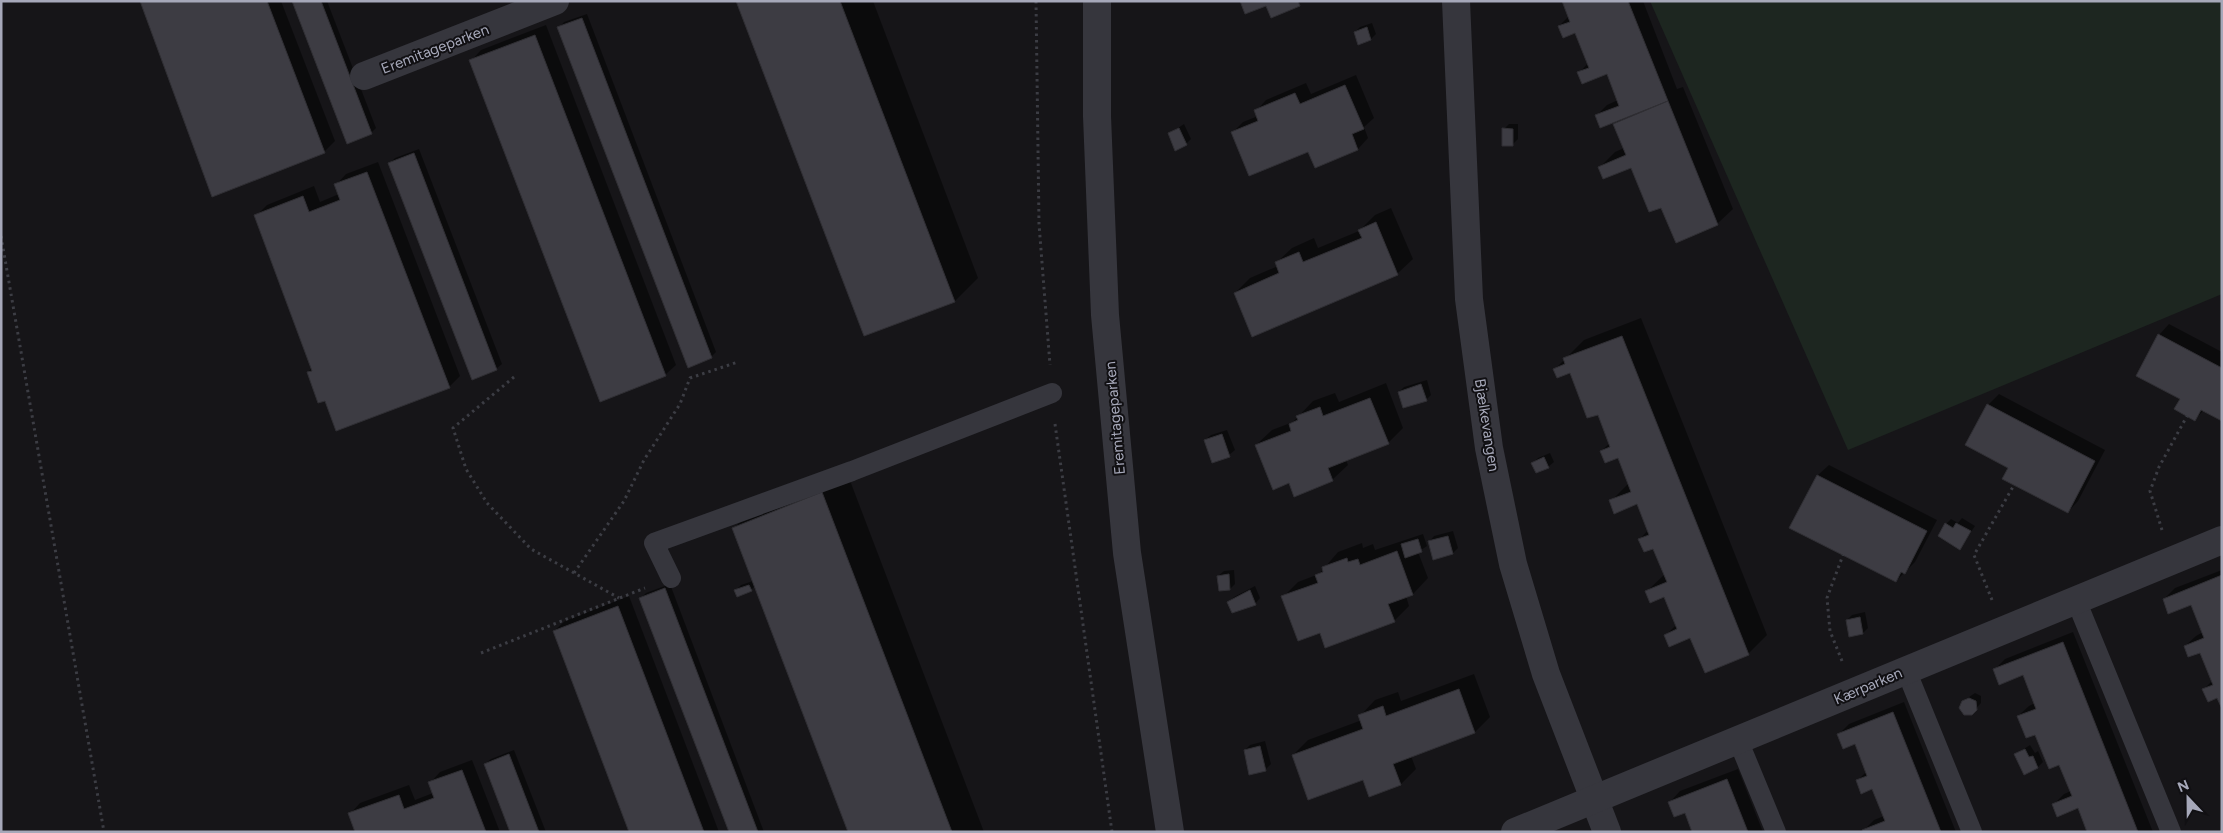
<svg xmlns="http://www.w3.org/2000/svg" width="2223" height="833" font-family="Figtree,sans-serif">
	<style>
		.green { fill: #1d2620 }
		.shadow { fill: #0007 }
		.building { fill: #3d3c43; stroke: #302f34 }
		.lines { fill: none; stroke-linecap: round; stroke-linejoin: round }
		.path { stroke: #3c3d44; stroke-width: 3; stroke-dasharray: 2.5 4; stroke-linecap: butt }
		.service { stroke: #36363d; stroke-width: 20 }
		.minor { stroke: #36363d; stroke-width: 28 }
		.labels { text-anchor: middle; stroke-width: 4; stroke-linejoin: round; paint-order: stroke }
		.street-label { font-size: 15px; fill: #a6a8b9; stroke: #111013 }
	</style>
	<rect width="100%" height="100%" fill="#161518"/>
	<polygon class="green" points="1650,1 2222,1 2222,294 1848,450"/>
	<g class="shadow">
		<polygon points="141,1 281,1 335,141 324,152"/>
		<polygon points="294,1 327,1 376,128 371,133"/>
		<polygon points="738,1 873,1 978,278 955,301"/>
		<polygon points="1564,1 1643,1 1677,89 1683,87 1733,209 1717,224 1662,206 1632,167 1600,167 1615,152 1624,148 1615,124 1619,119 1596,116 1607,105 1618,100 1607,72 1579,73 1588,63 1576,32 1559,26 1569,16"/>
		<polygon points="587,14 716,352 711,357 559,28 564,22"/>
		<polygon points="1372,23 1376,34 1371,39 1359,43 1355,32 1360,27"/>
		<polygon points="546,25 676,365 665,375 471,61 481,50"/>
		<polygon points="1356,75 1374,118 1364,127 1368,138 1358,149 1316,166 1309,150 1232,133 1243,122 1258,116 1256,111 1266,100 1306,83 1311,94"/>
		<polygon points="1184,124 1191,139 1186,144 1169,134"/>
		<polygon points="1509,124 1518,124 1518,139 1512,145 1504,129"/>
		<polygon points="419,149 502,364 496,369 390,163 395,158"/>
		<polygon points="378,162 460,376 449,387 326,399 308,372 312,368 256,216 267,205 314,186 320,202 339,194 336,185 346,174"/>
		<polygon points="1391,208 1413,259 1397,274 1235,293 1250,278 1278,266 1276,263 1292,248 1314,238 1318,248 1359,231 1375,215"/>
		<polygon points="1641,318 1767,635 1748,654 1691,637 1666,635 1676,625 1664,596 1647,591 1665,574 1654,547 1640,539 1648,530 1638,503 1611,501 1629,483 1618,456 1601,451 1610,443 1598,413 1570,371 1555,369 1584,340"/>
		<polygon points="2169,324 2222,352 2222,419 2204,410 2195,419 2182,398 2159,335"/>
		<polygon points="1427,380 1431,395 1426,400 1399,392 1404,387"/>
		<polygon points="1386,383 1403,428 1388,443 1346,460 1348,465 1332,480 1290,482 1256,445 1272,430 1293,422 1313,401 1335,393 1339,402"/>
		<polygon points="1999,394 2105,450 2078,501 2068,512 2009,467 1967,445 1988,405"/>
		<polygon points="1227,430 1235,450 1229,455 1205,440 1211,435"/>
		<polygon points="1550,453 1554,462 1548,467 1533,463 1538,458"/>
		<polygon points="1829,465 1937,520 1915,562 1896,581 1791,527 1818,475"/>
		<polygon points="846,470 984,832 849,832 755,586 751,590 736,590 741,585 753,581 733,529 757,505"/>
		<polygon points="1962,518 1975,526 1960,548 1946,524 1951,519 1958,523"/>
		<polygon points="1453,531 1458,548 1453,553 1434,558 1429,542 1434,536"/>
		<polygon points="1423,534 1427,546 1418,552 1428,578 1413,594 1406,596 1409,606 1394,621 1320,632 1283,597 1298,582 1319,574 1338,552 1362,543 1363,548 1373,544 1375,550"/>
		<polygon points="1234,570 1235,584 1230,589 1218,576 1224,571"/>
		<polygon points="2222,570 2222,706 2218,696 2204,689 2212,681 2200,651 2185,646 2196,636 2203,632 2192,603 2164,599 2175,588"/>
		<polygon points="670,584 764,832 730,832 641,598 646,593"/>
		<polygon points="1255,586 1260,598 1255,604 1229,602 1234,597"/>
		<polygon points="629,596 719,832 631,832 554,631 565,621"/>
		<polygon points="1865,612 1868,628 1863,633 1847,620 1852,615"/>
		<polygon points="2073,632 2153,832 2089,832 2079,807 2054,804 2064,794 2071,791 2060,763 2036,733 2018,716 2029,706 2035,703 2023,674 1994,670 2005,659"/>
		<polygon points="1474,674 1490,717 1475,732 1411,756 1416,769 1401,784 1364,778 1293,755 1308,740 1362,720 1360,716 1375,700 1398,692 1401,701"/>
		<polygon points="1975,693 1981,696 1981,703 1971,714 1963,701"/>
		<polygon points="1904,702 1956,832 1864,830 1874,820 1884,816 1873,788 1857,781 1867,771 1855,742 1838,735 1849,724"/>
		<polygon points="1265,741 1271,764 1265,770 1245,750 1250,745"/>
		<polygon points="2030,745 2035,753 2038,751 2043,762 2038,767 2025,773 2016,754"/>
		<polygon points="514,750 546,832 511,832 485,764 491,759"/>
		<polygon points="472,760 500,832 357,832 350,814 360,803 409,785 415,800 433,793 430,783 440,772"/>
		<polygon points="1738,769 1763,832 1693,832 1685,811 1670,802 1680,791"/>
	</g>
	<g class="building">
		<polygon points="140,1 267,1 325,153 212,197"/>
		<polygon points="292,1 321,1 372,134 347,144"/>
		<polygon points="736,1 840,1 955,302 864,336"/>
		<polygon points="1240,1 1298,1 1300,6 1271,18 1266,6 1245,14"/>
		<polygon points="1562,1 1628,1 1668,101 1600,128 1595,115 1619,106 1607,74 1582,84 1577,72 1589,68 1575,33 1563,38 1560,31 1558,26 1570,22"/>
		<polygon points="582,18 712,358 688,368 557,27"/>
		<polygon points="1367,27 1371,40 1358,45 1354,32"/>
		<polygon points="535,35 666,376 600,402 469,60"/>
		<polygon points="1345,85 1364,129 1352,134 1358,150 1315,168 1308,152 1249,176 1231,132 1258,121 1254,110 1295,93 1300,104"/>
		<polygon points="1668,101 1718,225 1676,243 1661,208 1649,212 1631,168 1603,179 1598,167 1626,155 1613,124"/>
		<polygon points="1179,128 1187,145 1175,151 1168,133"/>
		<polygon points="1502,128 1513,129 1513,146 1502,146"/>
		<polygon points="414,153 497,370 472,380 388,163"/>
		<polygon points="367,172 450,388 336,431 325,401 318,403 307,372 312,371 254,215 303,196 309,212 340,200 334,184"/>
		<polygon points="1376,222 1398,275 1252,337 1234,293 1279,273 1275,262 1299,252 1303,262 1362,238 1358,230"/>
		<polygon points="2158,334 2222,368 2222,421 2201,410 2195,421 2174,409 2180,399 2136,376"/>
		<polygon points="1622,336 1749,655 1705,673 1690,638 1669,647 1664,635 1677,629 1664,597 1650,603 1645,591 1667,582 1653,549 1644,552 1638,539 1649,535 1637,504 1614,514 1609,500 1631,492 1618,458 1605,463 1600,451 1610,447 1598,415 1587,418 1570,373 1557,378 1553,369 1565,364 1563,358"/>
		<polygon points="1421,384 1427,401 1403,408 1398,392"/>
		<polygon points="1370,398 1389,444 1328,468 1333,481 1294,497 1289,483 1273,490 1255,445 1291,431 1289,424 1298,420 1296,416 1320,407 1323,416"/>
		<polygon points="1987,404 2095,461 2068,513 2002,479 2008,468 1965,445"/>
		<polygon points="1222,434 1230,457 1212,463 1204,440"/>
		<polygon points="1544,457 1549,468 1536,473 1531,463"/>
		<polygon points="1817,475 1927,531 1905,574 1901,572 1896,582 1789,528"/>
		<polygon points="822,492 952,832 848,832 732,528"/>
		<polygon points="1945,523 1953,528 1956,523 1971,531 1960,550 1938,536"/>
		<polygon points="1448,536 1453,554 1433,560 1428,541"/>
		<polygon points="1418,539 1422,552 1405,558 1401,544"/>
		<polygon points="1397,551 1413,595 1388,604 1395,622 1325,648 1320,633 1298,641 1281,596 1318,583 1315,575 1323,572 1322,567 1347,558 1348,562 1358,559 1360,565"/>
		<polygon points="1229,574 1230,590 1219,591 1217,576"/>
		<polygon points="2222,575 2222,709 2217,698 2208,702 2202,689 2213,685 2200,653 2188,657 2184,646 2204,638 2191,605 2168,614 2163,599"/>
		<polygon points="749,585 752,591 737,597 734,590"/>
		<polygon points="665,588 758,832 729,832 639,598"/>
		<polygon points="1250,590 1256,605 1232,613 1227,602"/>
		<polygon points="618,606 704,832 629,832 553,631"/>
		<polygon points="1860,617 1863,634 1849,637 1846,620"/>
		<polygon points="2063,642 2138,832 2087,832 2078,808 2057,817 2052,804 2072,796 2059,765 2049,769 2035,735 2026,738 2017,716 2036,709 2023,675 1999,685 1993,669"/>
		<polygon points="1459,689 1475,733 1393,764 1401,785 1369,797 1363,780 1308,800 1292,755 1363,729 1358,715 1383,706 1386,716"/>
		<polygon points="1969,698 1976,701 1977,710 1972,715 1964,715 1959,708 1962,701"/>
		<polygon points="1893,712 1941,832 1863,832 1862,830 1885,821 1872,789 1861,794 1856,780 1867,776 1855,744 1843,749 1837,734"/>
		<polygon points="1260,746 1266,771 1249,775 1244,750"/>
		<polygon points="2025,749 2029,757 2033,756 2038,768 2024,775 2014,754"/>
		<polygon points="509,754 539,832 510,832 484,764"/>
		<polygon points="462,770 486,832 355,832 348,813 399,795 404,809 434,798 428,782"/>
		<polygon points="1727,779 1748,832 1692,832 1685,813 1674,817 1668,802"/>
	</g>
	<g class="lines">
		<g class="path">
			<polyline points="1036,1 1039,224 1050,365"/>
			<polyline points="1,236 104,832"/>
			<polyline points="514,377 453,428 466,469 487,503 531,549 619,598"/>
			<polyline points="1055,424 1112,832"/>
			<polyline points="2162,530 2150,491 2159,467 2187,416"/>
			<polyline points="574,573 624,501 644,460 680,404 690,378 738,362"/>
			<polyline points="1992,600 1974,555 2014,485"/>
			<polyline points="481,653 645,588"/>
			<polyline points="1842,661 1830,631 1827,598 1843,555"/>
		</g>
		<g class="service">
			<polyline points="671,578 654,543 852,471 1052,393"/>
			<polyline points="2076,600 2171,832"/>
			<polyline points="1906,670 1972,832"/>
			<polyline points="1738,740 1776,832"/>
		</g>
		<g class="minor">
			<polyline points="1097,1 1097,116 1105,315 1127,553 1170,832"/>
			<polyline points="1456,1 1469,299 1489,448 1513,564 1546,674 1607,832"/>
			<polyline points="364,76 555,1"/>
			<polyline points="1515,832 2222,540"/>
		</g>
	</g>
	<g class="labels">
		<g class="street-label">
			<text transform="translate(435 49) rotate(-21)" y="5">Eremitageparken</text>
			<text transform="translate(1115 418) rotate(-95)" y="5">Eremitageparken</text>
			<text transform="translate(1487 425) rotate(81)" y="5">Bjælkevangen</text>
			<text transform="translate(1868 686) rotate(-23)" y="5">Kærparken</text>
		</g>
	</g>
	<rect width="2223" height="833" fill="none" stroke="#a6a8b9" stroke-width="5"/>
	<g transform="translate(2188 798) rotate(338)" stroke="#111013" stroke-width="4" paint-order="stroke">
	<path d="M0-4L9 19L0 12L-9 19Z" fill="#a6a8b9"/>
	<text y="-8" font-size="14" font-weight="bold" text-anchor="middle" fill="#a6a8b9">N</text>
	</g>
</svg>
